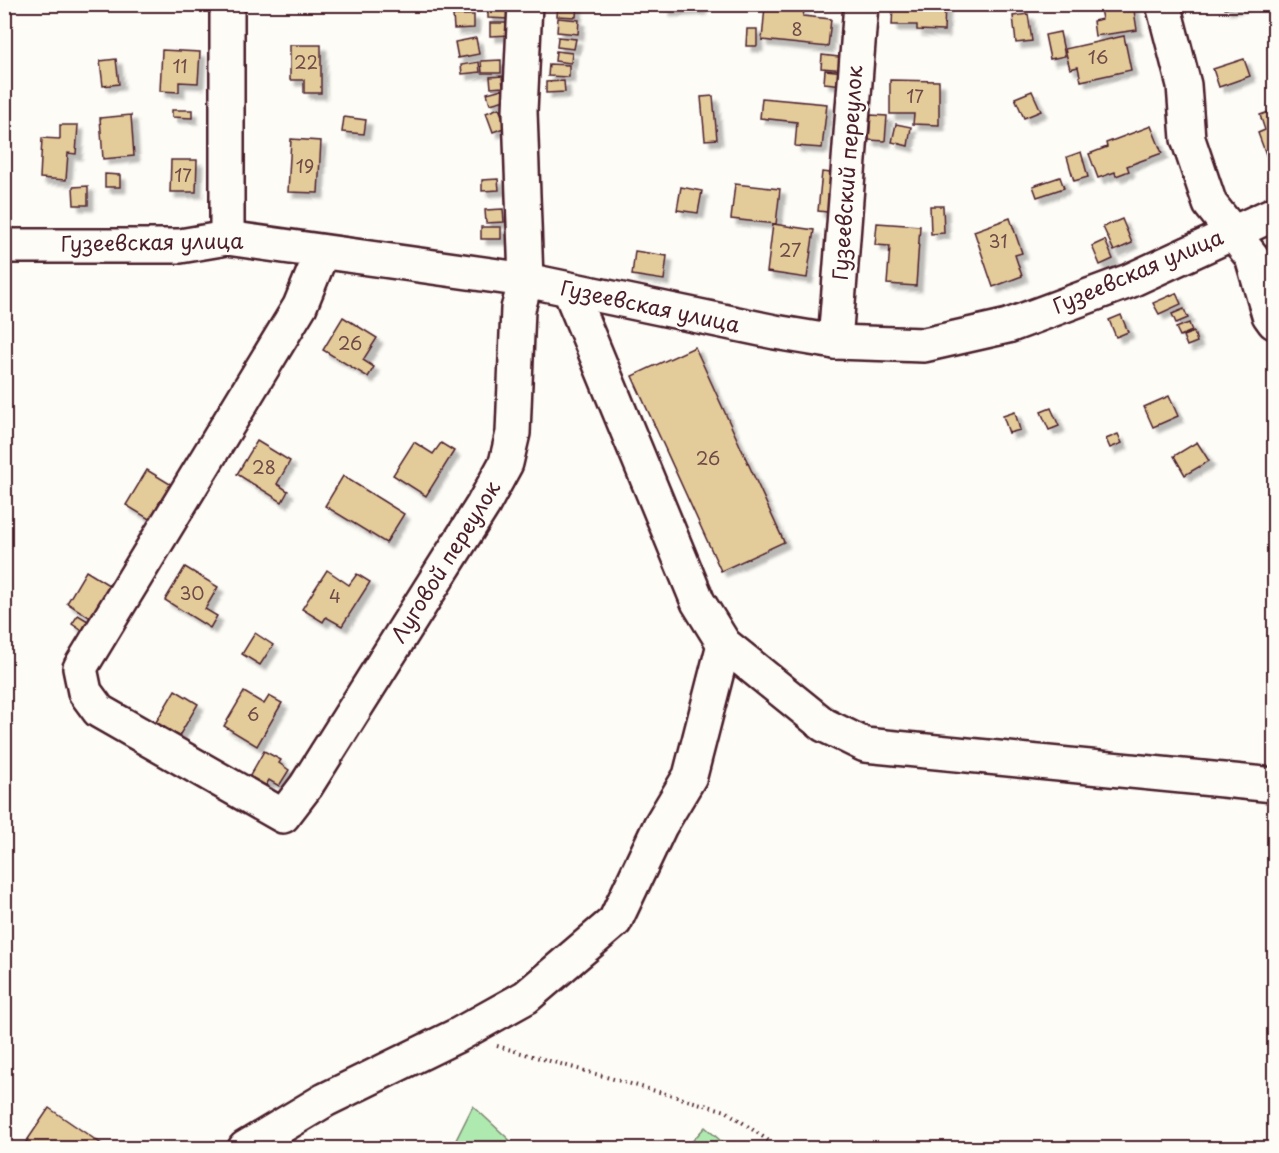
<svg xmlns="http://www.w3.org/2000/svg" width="1279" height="1153" font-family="'Playpen Sans',sans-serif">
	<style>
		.green { fill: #aeeab0; stroke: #7c846e; stroke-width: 1.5 }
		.building { fill: #e4cb9a; stroke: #4a1f2b; stroke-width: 1.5; filter: url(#shadow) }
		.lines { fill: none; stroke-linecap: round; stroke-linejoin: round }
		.minor-casing { stroke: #4a1f2b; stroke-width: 38 }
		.path { stroke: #4a1f2b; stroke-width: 4; stroke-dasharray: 1.5 4.5; stroke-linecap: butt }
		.minor { stroke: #fdfcf7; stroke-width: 33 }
		.labels { text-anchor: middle; stroke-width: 5; stroke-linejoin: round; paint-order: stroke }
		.number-label { font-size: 18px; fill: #704a47 }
		.street-label { font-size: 21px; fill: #4a1f2b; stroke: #fdfcf7 }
	</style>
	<defs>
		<filter id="shadow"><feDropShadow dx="5.5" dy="5.5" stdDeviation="1.5" flood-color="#0004"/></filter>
	</defs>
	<rect width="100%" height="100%" fill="#fdfcf7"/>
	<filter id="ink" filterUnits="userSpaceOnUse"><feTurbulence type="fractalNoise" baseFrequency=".0167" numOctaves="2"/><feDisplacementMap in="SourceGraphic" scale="12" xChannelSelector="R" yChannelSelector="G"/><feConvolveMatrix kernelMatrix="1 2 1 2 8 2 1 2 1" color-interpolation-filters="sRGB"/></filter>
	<g filter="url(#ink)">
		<g class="green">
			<polygon points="473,1106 518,1148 452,1148"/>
			<polygon points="705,1127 729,1148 730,1148 686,1148"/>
		</g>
		<g class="building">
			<polygon points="558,4 577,4 576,17 557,16"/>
			<polygon points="665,4 701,4 701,9 665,11"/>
			<polygon points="893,4 945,4 944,31 917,30 917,25 892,25"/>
			<polygon points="1133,4 1137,30 1095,36 1093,21 1102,19 1100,9"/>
			<polygon points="1224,4 1249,4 1225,9"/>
			<polygon points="488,5 509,6 509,19 488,18"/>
			<polygon points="765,6 804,11 803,16 831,19 828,47 762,40"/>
			<polygon points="1028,14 1032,41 1016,43 1013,16"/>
			<polygon points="453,15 474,15 474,28 454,29"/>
			<polygon points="558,18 579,20 578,34 557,32"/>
			<polygon points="490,23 511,23 511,35 490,36"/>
			<polygon points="747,29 757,29 757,46 746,46"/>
			<polygon points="1060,32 1065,56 1050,59 1045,35"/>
			<polygon points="1124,36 1131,70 1081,81 1078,67 1070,69 1065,49"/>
			<polygon points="558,37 576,39 574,49 557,47"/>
			<polygon points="476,38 479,54 458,58 455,42"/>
			<polygon points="290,45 321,45 321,93 304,93 304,80 290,80"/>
			<polygon points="162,50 200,52 198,83 179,82 179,92 160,91"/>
			<polygon points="556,51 572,53 571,63 555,61"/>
			<polygon points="822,55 847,58 846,70 821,68"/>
			<polygon points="116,59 119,84 103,86 100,61"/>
			<polygon points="1244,59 1250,76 1219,87 1213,69"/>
			<polygon points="501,60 501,73 482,73 481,61"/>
			<polygon points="479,62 480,72 462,74 461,65"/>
			<polygon points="549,64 569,65 569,77 548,76"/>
			<polygon points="825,70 845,72 844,85 824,83"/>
			<polygon points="502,76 503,87 491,88 490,77"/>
			<polygon points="890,80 939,81 939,125 913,124 914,114 890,114"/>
			<polygon points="564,81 565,92 546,93 546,82"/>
			<polygon points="506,88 509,99 490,104 487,93"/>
			<polygon points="1032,91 1041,111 1024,118 1015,98"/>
			<polygon points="713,96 717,139 705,140 701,97"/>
			<polygon points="762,98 827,104 822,148 795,146 797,122 760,118"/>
			<polygon points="499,108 506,127 493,132 486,113"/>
			<polygon points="172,110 192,110 192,118 172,117"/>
			<polygon points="1274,110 1274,154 1267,157 1258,133 1265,130 1260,115"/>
			<polygon points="131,115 134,156 103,159 100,118"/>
			<polygon points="871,115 887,116 885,141 869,140"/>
			<polygon points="344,117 366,120 364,134 342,132"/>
			<polygon points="896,124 911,127 908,146 892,142"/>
			<polygon points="60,125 78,125 76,154 68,153 66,180 40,178 42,138 60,139"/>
			<polygon points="1151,126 1162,153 1127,166 1129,171 1116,176 1115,172 1098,178 1089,154 1107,147 1106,143"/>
			<polygon points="291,139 321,141 318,193 288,192"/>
			<polygon points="1081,152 1088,177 1074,181 1067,157"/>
			<polygon points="171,160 197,160 196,192 170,192"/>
			<polygon points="822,172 840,174 837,213 818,211"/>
			<polygon points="105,174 120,175 120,187 105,187"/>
			<polygon points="1060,177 1064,188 1037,197 1033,186"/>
			<polygon points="498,179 499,190 482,191 482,180"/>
			<polygon points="735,184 780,189 776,224 731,219"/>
			<polygon points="88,186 88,205 74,205 73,187"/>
			<polygon points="681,187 702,191 698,213 677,210"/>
			<polygon points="930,206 943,206 944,233 931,234"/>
			<polygon points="503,209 504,222 486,223 485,210"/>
			<polygon points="1010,218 1022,253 1015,255 1022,276 993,287 974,231"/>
			<polygon points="1122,219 1132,243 1114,251 1103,227"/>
			<polygon points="877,223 920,226 916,286 887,284 890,246 875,245"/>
			<polygon points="773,224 814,230 807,278 767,272"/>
			<rect x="481" y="227" width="20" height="12"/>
			<polygon points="1105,240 1113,259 1100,265 1092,246"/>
			<polygon points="635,251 667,256 664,280 632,275"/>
			<polygon points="1176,293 1181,304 1159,314 1153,303"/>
			<polygon points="1184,309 1188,318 1176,323 1172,314"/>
			<polygon points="1121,315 1128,332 1116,337 1109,320"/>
			<polygon points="343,317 377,338 363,360 374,367 368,377 323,350"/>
			<polygon points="1189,323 1192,331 1180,336 1176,328"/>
			<polygon points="1194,332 1197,342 1187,346 1183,336"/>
			<polygon points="695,347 784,542 721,571 632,376"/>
			<polygon points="1169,396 1178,416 1153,427 1144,407"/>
			<polygon points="1051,408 1059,426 1049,430 1041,412"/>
			<polygon points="1015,412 1020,430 1009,433 1003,416"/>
			<polygon points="1118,434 1122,443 1110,448 1106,439"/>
			<polygon points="257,441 290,461 277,484 288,491 282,502 237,474"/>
			<polygon points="414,442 433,454 441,443 454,451 426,496 393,475"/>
			<polygon points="1197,442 1209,461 1185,475 1174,456"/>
			<polygon points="147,470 175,487 154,522 126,505"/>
			<polygon points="343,476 404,514 386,543 325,506"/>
			<polygon points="185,567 218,587 205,609 217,616 210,628 165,600"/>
			<polygon points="327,570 349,585 357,574 370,582 342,626 326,617 323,622 302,609"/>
			<polygon points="86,571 117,590 97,622 67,603"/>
			<polygon points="78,615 93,624 87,634 72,624"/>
			<polygon points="255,633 273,645 260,665 242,654"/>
			<polygon points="175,690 198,704 179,736 156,722"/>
			<polygon points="244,692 264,704 269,696 282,703 257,746 224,726"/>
			<polygon points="264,751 281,760 279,763 289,770 279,786 269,780 263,790 247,781"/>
			<polygon points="49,1108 103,1145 100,1148 22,1148"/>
		</g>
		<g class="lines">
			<g class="minor-casing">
				<g id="minor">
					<polyline points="227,4 227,238"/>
					<polyline points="1163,4 1184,85 1188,139 1210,204 1252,257 1269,315 1274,322"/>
					<polyline points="4,246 180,246 227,238 526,280 775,332 835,342 924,345 1008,326 1129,281 1274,214"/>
					<polyline points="322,252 300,306 80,668 85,692 99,711 283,816 306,786 483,505 506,463 513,433 518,309 526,280 520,111 525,4"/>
					<polyline points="570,291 698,602 724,644 824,725 865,745 1274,785"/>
					<polyline points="835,342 861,4"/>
					<polyline points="245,1148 325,1100 458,1035 526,997 615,921 660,826 690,776 724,644"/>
				</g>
			</g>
			<polyline class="path" points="497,1046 726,1111 779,1148"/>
			<use href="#minor" class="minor"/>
		</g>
	</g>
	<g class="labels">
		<g class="number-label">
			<text x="797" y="36">8</text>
			<text x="1098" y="64">16</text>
			<text x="306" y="69">22</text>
			<text x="180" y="73">11</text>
			<text x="915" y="103">17</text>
			<text x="305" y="173">19</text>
			<text x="183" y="182">17</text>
			<text x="998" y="248">31</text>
			<text x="790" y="257">27</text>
			<text x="350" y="350">26</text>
			<text x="708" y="465">26</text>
			<text x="264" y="474">28</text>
			<text x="192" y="600">30</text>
			<text x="335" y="603">4</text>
			<text x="253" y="721">6</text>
		</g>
		<g class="street-label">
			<text transform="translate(848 173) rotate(-86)" y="7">Гузеевский переулок</text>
			<text transform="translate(152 243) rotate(-1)" y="7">Гузеевская улица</text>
			<text transform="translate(1138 272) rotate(-23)" y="7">Гузеевская улица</text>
			<text transform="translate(650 307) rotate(12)" y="7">Гузеевская улица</text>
			<text transform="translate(446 562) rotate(-58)" y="7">Луговой переулок</text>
		</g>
	</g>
	<rect width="1279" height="1153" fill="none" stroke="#fdfcf7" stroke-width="24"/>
	<rect x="12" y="12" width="1255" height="1129" fill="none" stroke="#4a1f2b" stroke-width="2" filter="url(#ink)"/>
</svg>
